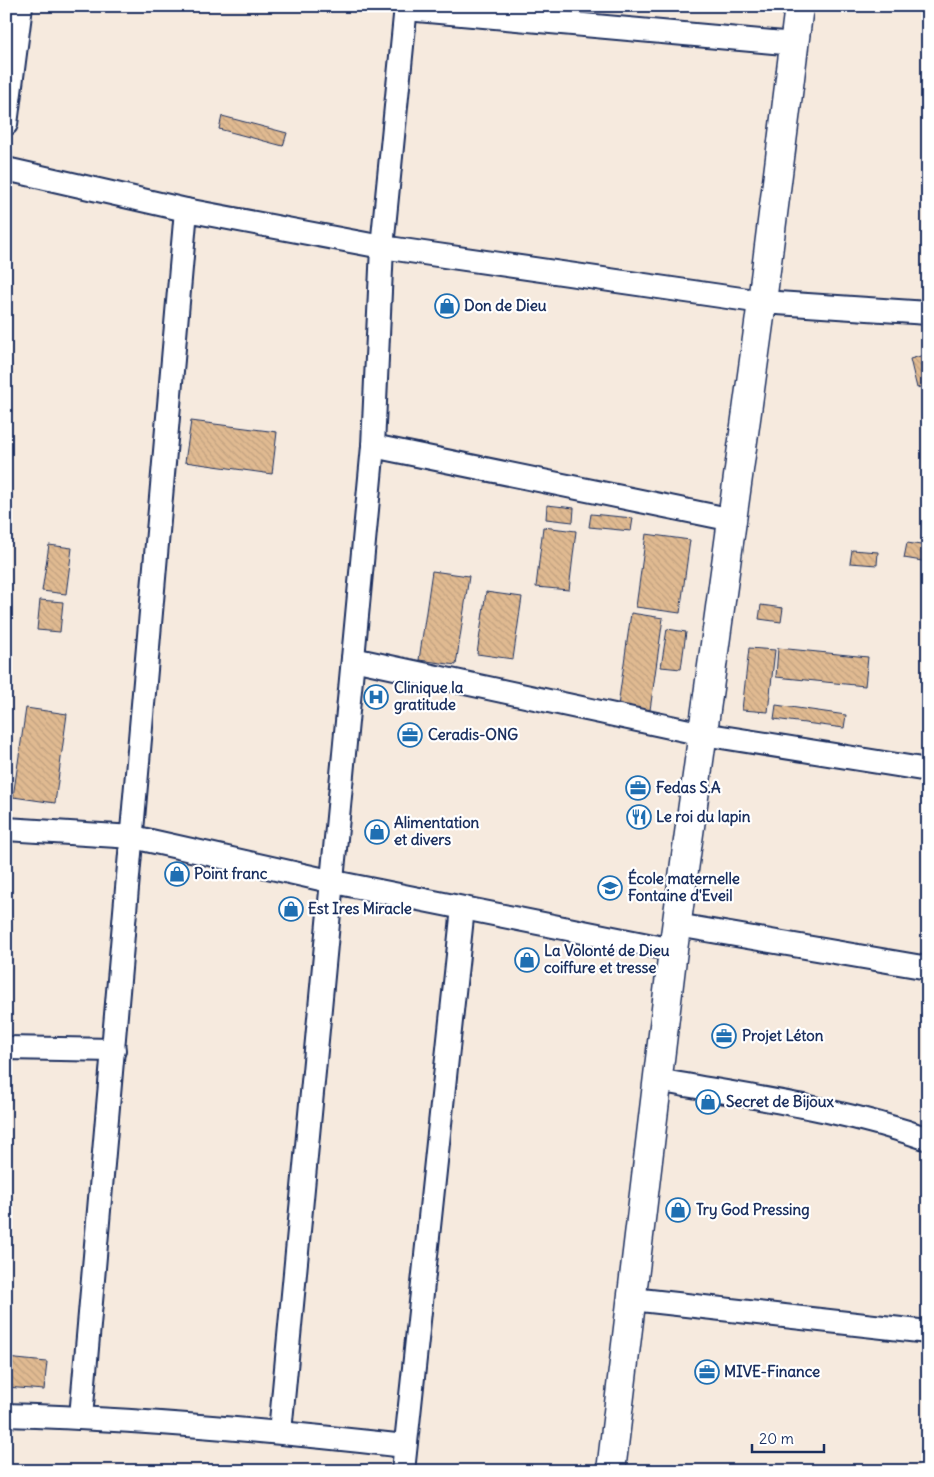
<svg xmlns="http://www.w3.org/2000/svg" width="934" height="1477" font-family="Delius,sans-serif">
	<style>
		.building { fill: url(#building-back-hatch); stroke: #1b2f5e }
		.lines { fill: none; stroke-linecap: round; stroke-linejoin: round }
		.street-casing { stroke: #1b2f5e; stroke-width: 26 }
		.secondary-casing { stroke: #1b2f5e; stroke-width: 31 }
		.street { stroke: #fff; stroke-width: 22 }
		.secondary { stroke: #fff; stroke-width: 28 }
		.labels { text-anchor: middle; stroke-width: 4.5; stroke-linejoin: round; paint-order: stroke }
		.poi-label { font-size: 15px; font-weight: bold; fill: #1b2f5e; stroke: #fff; text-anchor: start }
	</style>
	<defs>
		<pattern id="building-back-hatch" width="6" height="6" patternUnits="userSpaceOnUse" patternTransform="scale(1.25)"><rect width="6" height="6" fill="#e0ba91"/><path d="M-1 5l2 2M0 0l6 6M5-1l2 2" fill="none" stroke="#c0a07f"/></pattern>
	</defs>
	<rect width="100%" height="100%" fill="#f6eade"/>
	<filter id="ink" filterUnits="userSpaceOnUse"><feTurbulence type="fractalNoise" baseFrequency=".02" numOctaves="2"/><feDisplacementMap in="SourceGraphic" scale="10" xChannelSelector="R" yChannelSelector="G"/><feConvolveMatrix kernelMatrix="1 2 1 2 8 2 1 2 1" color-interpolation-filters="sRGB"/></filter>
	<g filter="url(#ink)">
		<g class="building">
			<polygon points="222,116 287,133 283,146 219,129"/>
			<polygon points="928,354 928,385 917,388 910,359"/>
			<polygon points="191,421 277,432 272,474 185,462"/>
			<polygon points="547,505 574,508 573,522 546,519"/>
			<polygon points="591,514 633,518 631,531 589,527"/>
			<polygon points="543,527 576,531 569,590 536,587"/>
			<polygon points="646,534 690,540 680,613 636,607"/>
			<polygon points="907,543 928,546 928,562 904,558"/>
			<polygon points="49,545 72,548 66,594 42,591"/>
			<polygon points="852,550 878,552 877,565 850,563"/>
			<polygon points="432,571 469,576 456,665 419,660"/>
			<polygon points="486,592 522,597 513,659 477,654"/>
			<polygon points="40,600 63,602 60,632 37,630"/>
			<polygon points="761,605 783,608 781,622 759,619"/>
			<polygon points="631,613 663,618 650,710 618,706"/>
			<polygon points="667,629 686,632 681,669 661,667"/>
			<polygon points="749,648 775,650 768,712 742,710"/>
			<polygon points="778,648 868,657 865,686 776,677"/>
			<polygon points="776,705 846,715 844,728 774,719"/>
			<polygon points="26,708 67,714 55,803 13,797"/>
			<polygon points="6,1358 47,1362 44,1390 6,1387"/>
		</g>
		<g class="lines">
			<g class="street-casing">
				<g id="street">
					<polyline points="406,9 795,44"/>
					<polyline points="6,124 21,6"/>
					<polyline points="6,169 186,210 382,247 762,302 928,313"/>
					<polyline points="373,446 733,520"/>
					<polyline points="353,659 703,734 928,770"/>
					<polyline points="6,829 133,837 334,882 673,950"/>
					<polyline points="677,925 928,968"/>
					<polyline points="6,1048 114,1050"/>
					<path d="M658 1080C748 1097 841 1108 928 1139"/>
					<polyline points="632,1299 928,1332"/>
					<path d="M6 1415C140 1419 273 1431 405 1446"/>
					<polyline points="81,1417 186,210"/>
					<polyline points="280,1432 373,446 382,247 406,6"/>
					<polyline points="403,1471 463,908"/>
				</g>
			</g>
			<g class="secondary-casing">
				<polyline id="secondary" points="611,1471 673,950 762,302 799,6"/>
			</g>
			<use href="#street" class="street"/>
			<use href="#secondary" class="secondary"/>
		</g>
	</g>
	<defs>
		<g id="shop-ring" transform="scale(1.25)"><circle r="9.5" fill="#fff" stroke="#1f6fb2" stroke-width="1.5"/><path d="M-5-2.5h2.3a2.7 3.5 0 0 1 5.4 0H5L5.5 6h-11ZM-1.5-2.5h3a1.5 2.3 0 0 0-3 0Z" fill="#1f6fb2"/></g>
		<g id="hospital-ring" transform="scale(1.25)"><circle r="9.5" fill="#fff" stroke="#1f6fb2" stroke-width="1.5"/><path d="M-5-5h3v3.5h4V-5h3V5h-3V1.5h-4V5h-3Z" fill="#1f6fb2"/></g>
		<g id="office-ring" transform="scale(1.25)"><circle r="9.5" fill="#fff" stroke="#1f6fb2" stroke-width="1.5"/><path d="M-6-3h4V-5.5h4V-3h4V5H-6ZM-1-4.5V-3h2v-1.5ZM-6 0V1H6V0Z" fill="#1f6fb2"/></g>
		<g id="restaurant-ring" transform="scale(1.25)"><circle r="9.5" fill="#fff" stroke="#1f6fb2" stroke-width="1.5"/><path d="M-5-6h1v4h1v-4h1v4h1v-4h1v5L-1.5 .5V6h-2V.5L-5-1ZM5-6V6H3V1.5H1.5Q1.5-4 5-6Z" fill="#1f6fb2"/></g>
		<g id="school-ring" transform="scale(1.25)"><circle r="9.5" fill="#fff" stroke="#1f6fb2" stroke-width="1.5"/><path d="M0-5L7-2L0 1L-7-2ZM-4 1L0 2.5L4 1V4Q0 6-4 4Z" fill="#1f6fb2"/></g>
	</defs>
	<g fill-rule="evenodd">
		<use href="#shop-ring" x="447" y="306"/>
		<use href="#hospital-ring" x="376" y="697"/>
		<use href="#office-ring" x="410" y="735"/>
		<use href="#office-ring" x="638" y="788"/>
		<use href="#restaurant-ring" x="639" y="817"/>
		<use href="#shop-ring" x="377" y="832"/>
		<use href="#shop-ring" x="177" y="874"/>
		<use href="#school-ring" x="610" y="888"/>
		<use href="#shop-ring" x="291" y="909"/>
		<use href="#shop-ring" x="527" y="960"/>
		<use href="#office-ring" x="724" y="1036"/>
		<use href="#shop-ring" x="708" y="1102"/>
		<use href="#shop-ring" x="678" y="1210"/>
		<use href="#office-ring" x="707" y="1372"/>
	</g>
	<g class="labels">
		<g class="poi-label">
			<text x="464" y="311">Don de Dieu</text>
			<text x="394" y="693">Clinique la<tspan x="394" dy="17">gratitude</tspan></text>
			<text x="428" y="740">Ceradis-ONG</text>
			<text x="656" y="793">Fedas S.A</text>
			<text x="656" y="822">Le roi du lapin</text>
			<text x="394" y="828">Alimentation<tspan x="394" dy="17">et divers</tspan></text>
			<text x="194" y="879">Point franc</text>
			<text x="628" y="884">École maternelle<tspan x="628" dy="17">Fontaine d'Eveil</tspan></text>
			<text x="308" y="914">Est Ires Miracle</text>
			<text x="544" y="956">La Volonté de Dieu<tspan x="544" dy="17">coiffure et tresse</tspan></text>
			<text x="742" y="1041">Projet Léton</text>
			<text x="726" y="1107">Secret de Bijoux</text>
			<text x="696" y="1215">Try God Pressing</text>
			<text x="724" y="1377">MIVE-Finance</text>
		</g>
	</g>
	<rect width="934" height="1477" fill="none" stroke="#fff" stroke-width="25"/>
	<rect x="12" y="12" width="909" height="1452" fill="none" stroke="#1b2f5e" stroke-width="2" filter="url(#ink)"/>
	<path d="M752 1444v8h72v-8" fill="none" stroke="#1b2f5e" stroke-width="2.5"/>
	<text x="759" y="1444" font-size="15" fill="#1b2f5e" stroke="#ffffff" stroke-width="4" paint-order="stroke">20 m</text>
</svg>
